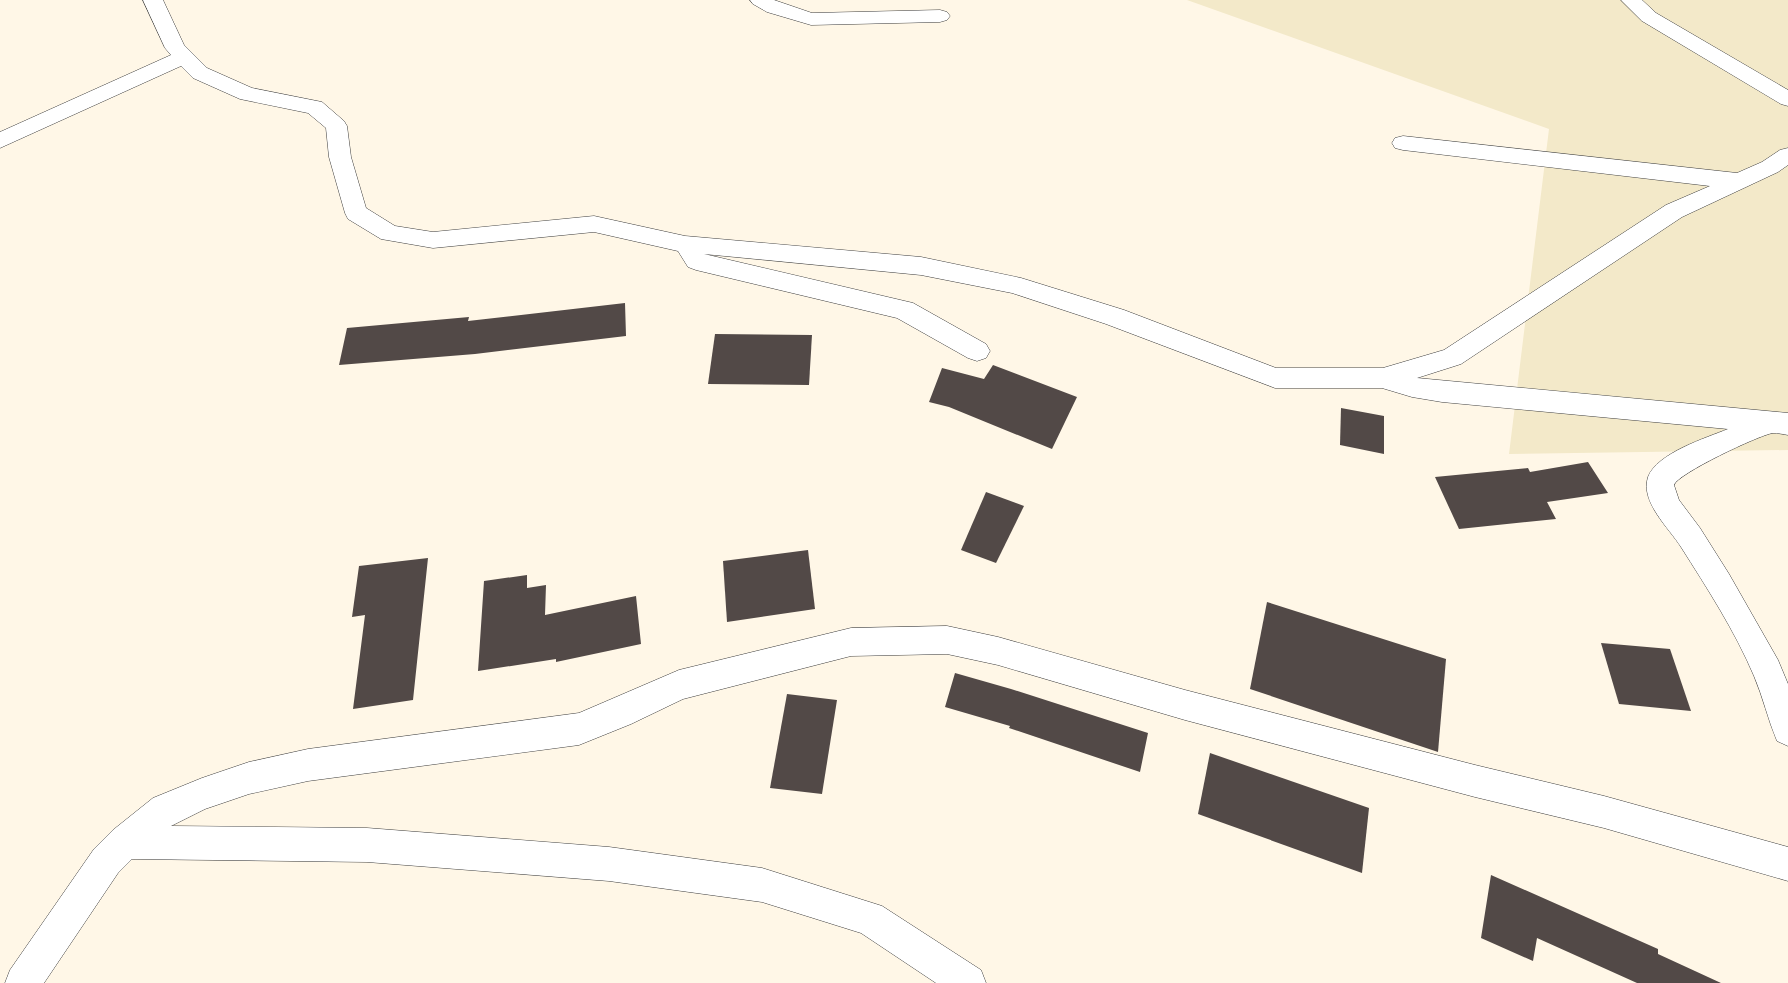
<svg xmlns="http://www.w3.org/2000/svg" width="1788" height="983" font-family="'Libre Baskerville',serif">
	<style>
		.farmland { fill: #f3e9c9 }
		.building { fill: #524947 }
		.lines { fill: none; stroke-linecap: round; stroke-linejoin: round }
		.minor-casing { stroke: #3d3d3d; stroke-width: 1 }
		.minor { fill: #fff; fill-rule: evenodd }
	</style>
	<rect width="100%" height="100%" fill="#fff7e7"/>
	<polygon class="farmland" points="1187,0 1788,0 1788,450 1509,454 1549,129"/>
	<g class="building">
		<polygon points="625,303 626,336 475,354 339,365 347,328 469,317 468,321"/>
		<polygon points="715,334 812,335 809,385 708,384"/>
		<polygon points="993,365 1077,397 1052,449 949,407 929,402 942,368 984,379"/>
		<polygon points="1341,408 1384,416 1384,454 1340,445"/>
		<polygon points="1588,462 1608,493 1547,502 1556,519 1459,529 1435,477 1528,468 1530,472"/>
		<polygon points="986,492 1024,506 996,563 961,550"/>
		<polygon points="808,550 815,609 727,622 723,561"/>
		<polygon points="428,558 413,700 353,709 365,615 352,617 359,566"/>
		<polygon points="527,575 527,588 546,585 545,615 636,596 641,644 556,662 556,659 478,671 484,581"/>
		<polygon points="1267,602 1446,659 1438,752 1250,689"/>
		<polygon points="1601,643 1670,649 1691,711 1619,704"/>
		<polygon points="955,673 1011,689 1148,733 1140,772 1009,728 1010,726 945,707"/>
		<polygon points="787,694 837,700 822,794 770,788"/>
		<polygon points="1210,753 1369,808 1362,873 1198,814"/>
		<polygon points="1491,875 1658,949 1658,954 1721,983 1637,983 1537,938 1533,961 1481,938"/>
	</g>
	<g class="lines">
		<g class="minor-casing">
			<g id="minor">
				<path d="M143 0H163L184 45 207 68 252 88 322 102 344 121 347 126 351 157 366 208 395 226 433 232 594 216 685 236 921 257 1021 278 1124 310 1276 368H1383L1444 350 1666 205 1710 186 1403 150 1395 148 1392 143 1395 138 1403 136 1737 173 1762 162 1780 150 1788 148V165L1778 172 1682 217 1461 364 1417 378 1788 413V435C1783 434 1777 433 1773 433 1759 435 1677 474 1674 485L1679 500 1700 528 1729 574 1778 660 1788 684V746L1777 741C1768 720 1763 697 1754 676 1735 631 1707 588 1681 547 1669 528 1640 502 1648 477 1657 453 1706 438 1728 429L1442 402 1412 397 1382 388H1275L1106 324 1012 293 921 275 704 254 913 303 986 344 990 351 986 358 977 361 968 358 897 318 696 270 688 267 678 251 594 232 433 248 381 239 348 219 345 213 329 157 326 128 308 113 240 99 193 78 181 66 0 148V132L171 55 165 48Z"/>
				<polygon points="750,0 774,0 812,13 940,10 947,12 950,16 947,20 940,22 811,25 767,12 753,4"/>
				<polygon points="1621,0 1642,0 1656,13 1788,90 1788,106 1781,104 1642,21"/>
				<polygon points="947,626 998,637 1185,690 1475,765 1604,796 1788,847 1788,881 1604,828 1475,797 1185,720 998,665 947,654 851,656 683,699 631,724 579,745 308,781 249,794 205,809 171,826 367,828 609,847 762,868 882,906 981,970 986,983 936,983 861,933 762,902 609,881 367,862 132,859 118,873 44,983 5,983 10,970 94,849 113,830 153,798 202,778 249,762 308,749 579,713 679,670 851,628"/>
			</g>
		</g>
		<use href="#minor" class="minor"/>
	</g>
</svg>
